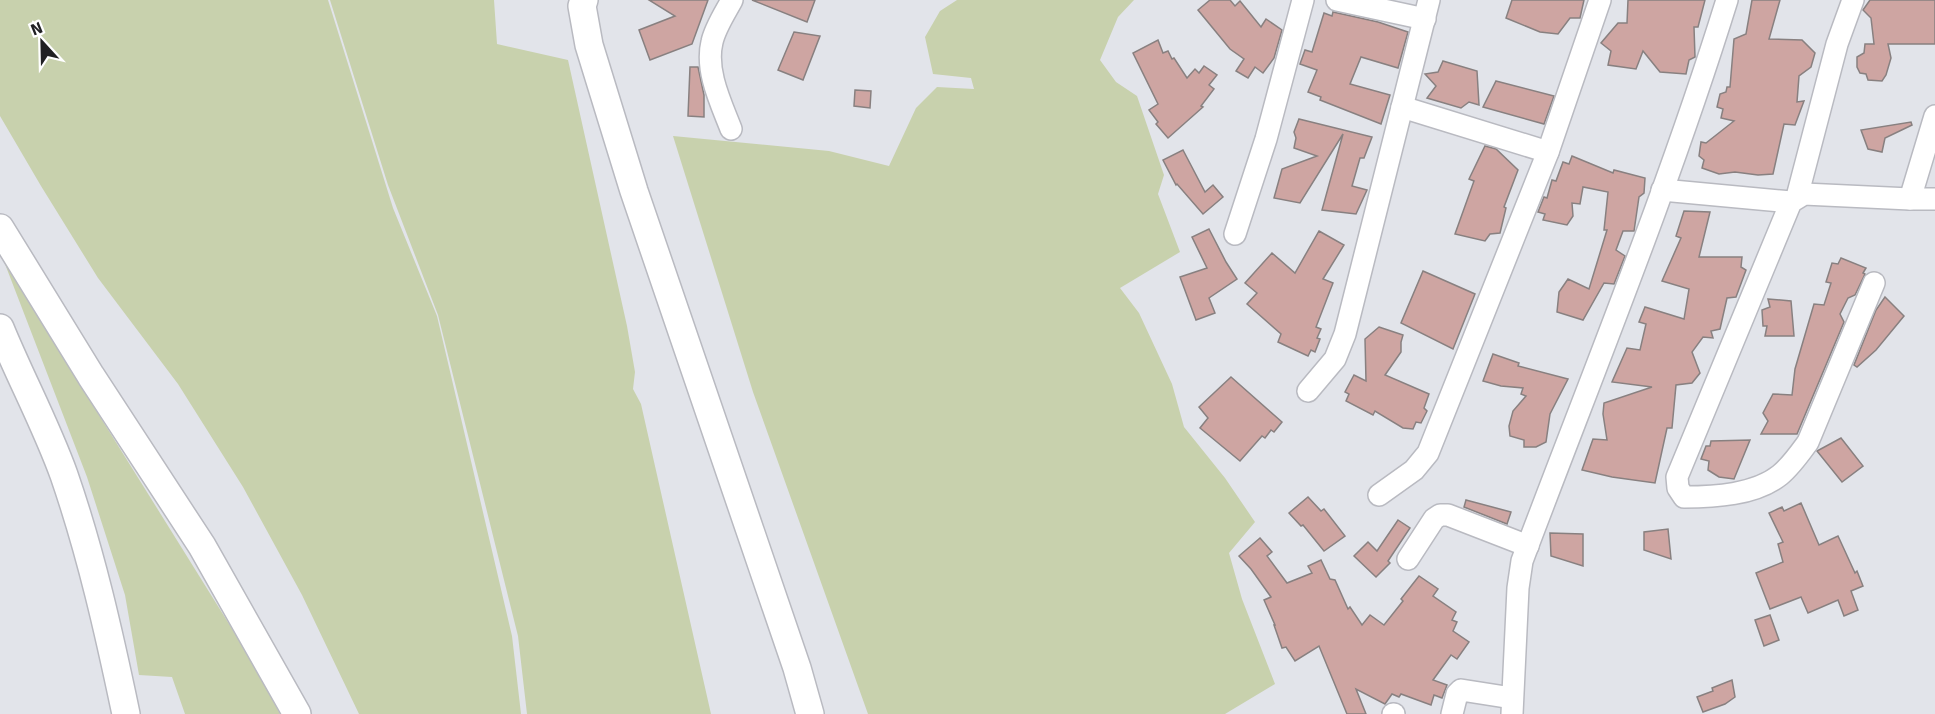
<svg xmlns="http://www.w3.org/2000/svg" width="1935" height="714" font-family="Signika,sans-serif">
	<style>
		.green { fill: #c8d1ad }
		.building { fill: #cea5a2; stroke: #888080; stroke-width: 1.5 }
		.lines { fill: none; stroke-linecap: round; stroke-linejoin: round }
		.minor-casing { stroke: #b9bac1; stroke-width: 24 }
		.major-casing { stroke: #b9bac1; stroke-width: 30 }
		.minor { stroke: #fff; stroke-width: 21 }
		.major { stroke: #fff; stroke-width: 27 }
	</style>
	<rect width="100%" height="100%" fill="#e2e4ea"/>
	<g class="green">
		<polygon points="0,0 328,0 393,208 437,316 512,636 521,714 359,714 302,595 243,487 178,384 98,278 41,186 0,116"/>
		<polygon points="330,0 494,0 497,44 568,60 627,326 635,372 633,389 641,404 711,714 527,714 518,636 438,315 388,185"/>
		<polygon points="957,0 1134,0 1118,17 1100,60 1116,82 1137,96 1164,175 1158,194 1180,252 1120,288 1139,313 1172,384 1184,427 1225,478 1255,522 1229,553 1242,599 1275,684 1225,714 868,714 753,392 673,136 829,151 889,166 916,108 937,87 974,89 971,78 933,74 925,37 940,11"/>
		<polygon points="5,264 254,664 280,714 185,714 172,677 139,675 125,595 87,477"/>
	</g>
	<g class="building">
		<polygon points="649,0 708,0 692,44 650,60 639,30 675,16"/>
		<polygon points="752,0 815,0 807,22"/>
		<polygon points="1210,0 1230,0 1235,6 1240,1 1261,27 1266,19 1282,30 1274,58 1263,73 1255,67 1248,78 1236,71 1244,59 1230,49 1198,10"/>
		<polygon points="1512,0 1584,0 1580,18 1570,18 1558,34 1540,32 1506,18"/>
		<polygon points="1628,0 1705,0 1698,27 1694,27 1695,57 1689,60 1686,74 1660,72 1643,51 1636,69 1608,65 1611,51 1601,43 1618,23 1627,23"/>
		<polygon points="1752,0 1780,0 1769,39 1802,40 1815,53 1811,67 1799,76 1797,102 1804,101 1795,125 1784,124 1773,174 1758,175 1735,172 1719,174 1702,168 1704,160 1699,156 1701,142 1706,143 1734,121 1721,118 1723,109 1717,107 1720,94 1726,92 1727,87 1730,87 1734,39 1746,34"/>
		<polygon points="1870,0 1935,0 1935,44 1888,44 1891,58 1886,75 1882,81 1868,80 1866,74 1860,73 1857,67 1857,57 1864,53 1865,44 1874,44 1871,18 1863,10"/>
		<polygon points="1333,12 1378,22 1408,32 1398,68 1361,57 1350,84 1390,95 1381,124 1320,100 1321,97 1308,92 1317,70 1300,64 1305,50 1312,52 1324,13 1332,16"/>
		<polygon points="794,32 820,36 803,80 778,70"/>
		<polygon points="1158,40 1163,53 1168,51 1172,59 1174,58 1187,78 1195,69 1199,73 1204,66 1217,75 1209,85 1214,89 1201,106 1203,107 1168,138 1156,124 1158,122 1149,110 1158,104 1133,53"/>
		<polygon points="1443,61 1477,71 1479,105 1469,102 1461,108 1427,98 1436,86 1425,74 1438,72"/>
		<polygon points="690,67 698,67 704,95 704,117 688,116"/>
		<polygon points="1496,81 1554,96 1544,124 1483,107"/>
		<polygon points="855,90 871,91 870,108 854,106"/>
		<polygon points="1299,119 1372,137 1364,158 1360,158 1352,186 1367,190 1356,214 1322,210 1343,134 1300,203 1274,198 1282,169 1317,156 1294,148 1296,138 1294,132"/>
		<polygon points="1911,122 1912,125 1885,138 1882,152 1868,149 1861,130"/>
		<polygon points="1485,146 1496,149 1518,170 1504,207 1506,208 1500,233 1490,234 1485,241 1455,234 1474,181 1469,179"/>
		<polygon points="1183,150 1205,192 1213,185 1223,197 1203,214 1177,184 1176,185 1163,160"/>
		<polygon points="1572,156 1613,173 1614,170 1645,178 1644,193 1639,197 1634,231 1623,231 1616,250 1625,256 1614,284 1604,283 1583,320 1557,312 1559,292 1568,279 1589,289 1607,230 1604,230 1608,192 1583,187 1580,204 1572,203 1573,216 1567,225 1543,220 1545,214 1538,212 1544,197 1547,198 1552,180 1556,181 1563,162 1569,164"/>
		<polygon points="1684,211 1710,212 1699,257 1742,257 1741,267 1746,270 1736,297 1727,298 1720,329 1711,331 1713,338 1703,337 1692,352 1700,373 1692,383 1676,385 1672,428 1667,428 1655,483 1612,477 1582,470 1593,439 1607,440 1603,414 1604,403 1652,387 1612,382 1627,348 1640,350 1646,324 1639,322 1645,307 1684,319 1689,289 1662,281 1681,238 1676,236"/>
		<polygon points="1209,229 1226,262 1237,279 1209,298 1215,313 1196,320 1180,277 1207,268 1192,237"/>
		<polygon points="1319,231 1344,245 1323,279 1333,283 1316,327 1321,329 1317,338 1320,339 1315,352 1311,350 1308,356 1278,342 1281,334 1247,304 1257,293 1245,283 1272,253 1295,273"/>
		<polygon points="1841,258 1866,268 1863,273 1865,274 1855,295 1848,298 1840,314 1844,322 1797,434 1761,434 1768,421 1763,413 1773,394 1792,395 1795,369 1814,304 1824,305 1831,283 1826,282 1832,263 1838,264"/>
		<polygon points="1423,271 1475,294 1453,349 1401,323"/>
		<polygon points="1885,297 1904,316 1876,350 1857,367 1854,365 1876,310"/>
		<polygon points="1768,299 1791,301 1794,336 1765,336 1767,326 1763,326 1762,310 1770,307"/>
		<polygon points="1379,327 1403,335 1401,342 1401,352 1385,375 1429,394 1424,408 1427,411 1421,423 1416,422 1413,429 1403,428 1375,411 1373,415 1346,401 1349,394 1345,392 1354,375 1366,381 1365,339"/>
		<polygon points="1493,354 1519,363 1518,366 1568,379 1550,414 1546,442 1536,447 1524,447 1524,440 1510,436 1509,426 1513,411 1526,396 1521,394 1523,388 1501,386 1483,381"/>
		<polygon points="1231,377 1282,422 1274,432 1271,430 1265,438 1262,436 1240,461 1200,428 1208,418 1199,407"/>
		<polygon points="1841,438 1863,466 1842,482 1817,451"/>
		<polygon points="1750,440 1734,479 1719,477 1708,470 1709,461 1701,459 1706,446 1710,446 1711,441"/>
		<polygon points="1308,497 1321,511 1324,509 1345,536 1324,551 1303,525 1301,526 1289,513"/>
		<polygon points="1466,500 1511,512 1507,524 1464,507"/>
		<polygon points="1801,503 1819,545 1838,536 1855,573 1857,571 1863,586 1851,591 1858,610 1844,616 1838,600 1808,613 1801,597 1770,609 1756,573 1783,562 1778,544 1783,542 1769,513 1782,507 1784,511"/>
		<polygon points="1398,520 1410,528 1388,561 1390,563 1376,577 1354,556 1368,542 1377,551"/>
		<polygon points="1668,529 1671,559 1644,550 1644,532"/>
		<polygon points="1550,533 1583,534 1583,566 1551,556"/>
		<polygon points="1260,538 1272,552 1267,556 1287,583 1312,573 1308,566 1321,560 1330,579 1335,580 1348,609 1350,607 1362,625 1370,615 1384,625 1403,601 1401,599 1419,576 1438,589 1433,596 1456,612 1452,620 1457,622 1453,631 1469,642 1457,659 1451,655 1433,680 1447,685 1442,698 1434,695 1431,705 1401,694 1399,697 1392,694 1385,704 1356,689 1366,714 1347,714 1319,646 1295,661 1286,647 1282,648 1274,625 1275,625 1264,600 1271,597 1251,569 1239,556"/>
		<polygon points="1770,615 1779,640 1764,646 1755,620"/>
		<polygon points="1732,680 1735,697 1725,704 1703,712 1697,697 1713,691 1712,688"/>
	</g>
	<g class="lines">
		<g class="minor-casing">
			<g id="minor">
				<polyline points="1337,0 1425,19"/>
				<polyline points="1402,107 1548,152"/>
				<polyline points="1935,116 1910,199 1935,199"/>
				<path d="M731 129C721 103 705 71 712 42 715 28 725 13 732 0"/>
				<polyline points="1662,190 1791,202"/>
				<polyline points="1797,197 1837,44 1853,0"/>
				<polyline points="1235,234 1266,139 1303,0"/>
				<path d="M1874 283 1808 442C1800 453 1791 466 1780 475 1755 495 1714 497 1684 497L1678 488 1677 477 1791 202 1804 194 1910 199"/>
				<polyline points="1308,391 1335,359 1345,334 1429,0"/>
				<polyline points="1379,495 1414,470 1428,453 1548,152 1600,0"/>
				<polyline points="1408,559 1434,519 1440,515 1448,515 1528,546"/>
				<polyline points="1393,714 1394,714"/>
				<polyline points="1452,714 1457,694 1461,690 1512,698"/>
				<path d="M1512 714 1518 588 1522 561C1592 375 1668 190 1727 0"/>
			</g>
		</g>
		<g class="major-casing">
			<g id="major">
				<polyline points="584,0 582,6 589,45 634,191 797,668 810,714"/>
				<polyline points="0,228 91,376 202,546 297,714"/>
				<path d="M0 328C20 377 46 425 64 475 91 553 109 633 126 714"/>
			</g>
		</g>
		<use href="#minor" class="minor"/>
		<use href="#major" class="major"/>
	</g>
	<g transform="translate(42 42) rotate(338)" stroke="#ffffff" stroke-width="4.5" paint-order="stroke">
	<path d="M0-4.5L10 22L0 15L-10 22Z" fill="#202023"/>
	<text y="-9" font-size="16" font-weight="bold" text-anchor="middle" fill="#202023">N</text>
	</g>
</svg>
